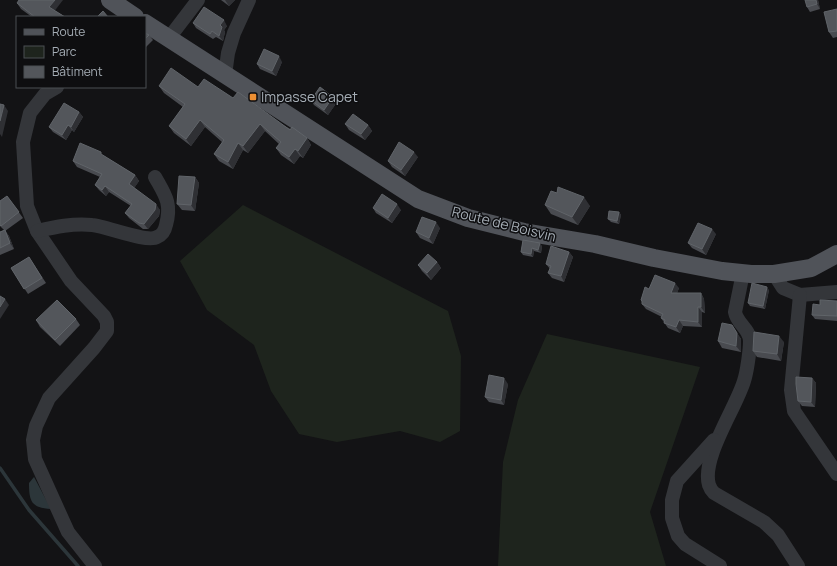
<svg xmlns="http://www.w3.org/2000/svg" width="837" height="566" font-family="Manrope,sans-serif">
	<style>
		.green { fill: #1e241d }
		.water { fill: #2c363a }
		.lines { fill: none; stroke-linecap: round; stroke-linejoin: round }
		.stream { stroke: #2c363a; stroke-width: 3.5 }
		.minor { stroke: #34363a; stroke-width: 14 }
		.major { stroke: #505359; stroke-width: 18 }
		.wall { fill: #494b50 }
		.shaded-wall { fill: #2f3034 }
		.building { fill: #53565b; stroke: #606469 }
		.poi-dot { fill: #ed8f33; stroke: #0e0e10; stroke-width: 1.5 }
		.labels { text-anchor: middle; stroke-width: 3; stroke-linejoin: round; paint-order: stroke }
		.poi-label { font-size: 14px; fill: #a5adb5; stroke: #0e0e10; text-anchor: start }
		.street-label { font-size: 14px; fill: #a5adb5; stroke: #0e0e10 }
	</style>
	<rect width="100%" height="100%" fill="#131315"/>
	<g class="green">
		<polygon points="243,205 448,311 461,356 460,431 440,442 400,431 337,442 299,434 271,391 254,345 207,310 180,261"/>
		<polygon points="547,334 700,367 650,512 666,566 498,566 503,462 518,400"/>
	</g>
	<path class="water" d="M34 477 51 509C31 508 29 501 29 483Z"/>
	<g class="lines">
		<polyline class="stream" points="0,468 29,510 78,566"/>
		<g class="minor">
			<polyline points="169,38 198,0"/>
			<polyline points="225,75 228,53 234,33 249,0"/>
			<polyline points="57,87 45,94 30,113 23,142 27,206 37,231 71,281 104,316 107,322 107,331 94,348 49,398 36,426 33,440 35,459 68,532 95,566"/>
			<path d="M37 231C55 227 73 223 92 225 106 226 147 243 157 237 162 235 165 230 166 225 172 203 165 195 155 177"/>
			<path d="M743 273 735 312C737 324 750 329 750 341 750 350 747 372 744 381 736 408 701 458 709 485 710 488 712 491 714 493L764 522 778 535 798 566"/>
			<polyline points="774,274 783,288 800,295 837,292"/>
			<polyline points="800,295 791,390 794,411 837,474"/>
			<polyline points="714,440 677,481 672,500 672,518 678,536 685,544 720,566"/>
		</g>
		<g class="major">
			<polyline points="110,0 135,17"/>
			<polyline points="145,23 418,199 468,218 524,232 595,244 654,258 722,271 751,274 774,274 811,268 837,254"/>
		</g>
	</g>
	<g class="wall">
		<polygon points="221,0 235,0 229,6"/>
		<polygon points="818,0 820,9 810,12 807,7"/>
		<polygon points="17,3 55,11 65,17 32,17 21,9"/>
		<polygon points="837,9 837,37 833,38 829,32"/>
		<polygon points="193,23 227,26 224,30 225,32 223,41 216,37 213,39 196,28"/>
		<polygon points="145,33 149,35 153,40 145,48"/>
		<polygon points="282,62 276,76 260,69 257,64"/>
		<polygon points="159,86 198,87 233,98 307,138 311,145 303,158 300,156 294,164 281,155 276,148 279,144 265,131 248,153 243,150 233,169 219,161 214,154 222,142 205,127 191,146 174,133 169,126 183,107 164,93"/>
		<polygon points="333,97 337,102 328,115 314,105 311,100"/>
		<polygon points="79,112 83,117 74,132 72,130 66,140 53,132 49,127"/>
		<polygon points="345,124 368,125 372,131 365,140 349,130"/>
		<polygon points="104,156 135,175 139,181 134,188 160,210 159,216 148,229 143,229 129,218 125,213 131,206 109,192 106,196 99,190 95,185 100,177 77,167 73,161"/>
		<polygon points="418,157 405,176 392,167 388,161"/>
		<polygon points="195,177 199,183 195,211 182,210 177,204"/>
		<polygon points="557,193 590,206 578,225 551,214 545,205"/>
		<polygon points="7,196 23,218 5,231 9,236 14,249 0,255 0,232 4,230 0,226 0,201"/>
		<polygon points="373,208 401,210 392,223 376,213"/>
		<polygon points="619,212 621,215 619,224 611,222 608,219"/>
		<polygon points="440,228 433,244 420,238 416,232"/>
		<polygon points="716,234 706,255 692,248 688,243"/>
		<polygon points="523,240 542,246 541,253 534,251 533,257 523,255 521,252"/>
		<polygon points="569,252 573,257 564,282 552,278 548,273 550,269 546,264"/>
		<polygon points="29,257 46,283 28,294 11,268"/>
		<polygon points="437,262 441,268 431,280 422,271 418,265"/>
		<polygon points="679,288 677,293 701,293 704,299 705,313 702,312 702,327 683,326 680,333 668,328 661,318 662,317 646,309 642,304 642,302 641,300 649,289"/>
		<polygon points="769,290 765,309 750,306 748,303"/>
		<polygon points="837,301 837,321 815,319 812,315 820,305"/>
		<polygon points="76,319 80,325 60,346 40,327 36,320"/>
		<polygon points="736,332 741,339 741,352 722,348 718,341"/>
		<polygon points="784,342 781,361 757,357 753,351"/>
		<polygon points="812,378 816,383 815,407 802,406 798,401"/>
		<polygon points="508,384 504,405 489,402 485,397"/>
	</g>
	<g class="shaded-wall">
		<polygon points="55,0 63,0 53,13 49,7"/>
		<polygon points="225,0 235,0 229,6"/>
		<polygon points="816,0 818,0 820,9 817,4"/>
		<polygon points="224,20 227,26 224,30 225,32 223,41 219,36 220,25"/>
		<polygon points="279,56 282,62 276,76 272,71"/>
		<polygon points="333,97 337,102 328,115 324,110"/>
		<polygon points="4,105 8,111 2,137 0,134 0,121"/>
		<polygon points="79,112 83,117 74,132 71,127"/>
		<polygon points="200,120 205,127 191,146 186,139"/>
		<polygon points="260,124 265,131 248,153 243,146"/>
		<polygon points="68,125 72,130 66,140 62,135"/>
		<polygon points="368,125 372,131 365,140 361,134"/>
		<polygon points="307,138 311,145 303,158 298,151"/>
		<polygon points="238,143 243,150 233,169 228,162"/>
		<polygon points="295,149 300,156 294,164 289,157"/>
		<polygon points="414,152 418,157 405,176 401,170"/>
		<polygon points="135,175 139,181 133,190 129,184"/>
		<polygon points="195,177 199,183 195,211 191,205"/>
		<polygon points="105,186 109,192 106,196 102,190"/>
		<polygon points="584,197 590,206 578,225 572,217"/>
		<polygon points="156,204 160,210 159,216 148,229 144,224"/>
		<polygon points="397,204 401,210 392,223 388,218"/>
		<polygon points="619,212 621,215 619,224 617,221"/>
		<polygon points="436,222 440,228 433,244 429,238"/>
		<polygon points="712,229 716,234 706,255 702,249"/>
		<polygon points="5,230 9,236 14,249 10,243"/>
		<polygon points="540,243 542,246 541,253 538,250"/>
		<polygon points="532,248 534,251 533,257 531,254"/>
		<polygon points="569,252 573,257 564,282 561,276"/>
		<polygon points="437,262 441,268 431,280 427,273"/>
		<polygon points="675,283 679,288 675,299 671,293"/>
		<polygon points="767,287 769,290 765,309 763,306"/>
		<polygon points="701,293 704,299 705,313 701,307"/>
		<polygon points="5,299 9,305 0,319 0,307"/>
		<polygon points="698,307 702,312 702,327 698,322"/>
		<polygon points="679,320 683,326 680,333 676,327"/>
		<polygon points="732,325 741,339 741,352 736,346"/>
		<polygon points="779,336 784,342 781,361 777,354"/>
		<polygon points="504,378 508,384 504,405 501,400"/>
		<polygon points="812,378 816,383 815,407 811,402"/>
	</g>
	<g class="building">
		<polygon points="19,0 55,0 49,7 65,17 35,17 17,3"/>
		<polygon points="805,0 816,0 817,4 807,7"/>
		<polygon points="204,7 224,20 220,25 222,27 219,36 212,31 210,34 193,23"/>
		<polygon points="837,9 837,31 829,32 824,12"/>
		<polygon points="103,11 108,17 97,17"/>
		<polygon points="145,33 149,35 145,39"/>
		<polygon points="264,49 279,56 272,71 257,64"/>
		<polygon points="171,68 198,87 204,79 233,98 238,92 290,130 292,127 307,138 298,151 295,149 289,157 276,148 281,142 260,124 243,146 238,143 228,162 214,154 224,140 200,120 186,139 169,126 185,104 159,86"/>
		<polygon points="320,87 333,97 324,110 311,100"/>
		<polygon points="64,103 79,112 71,127 68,125 62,135 49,127"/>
		<polygon points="0,104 4,105 0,121"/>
		<polygon points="353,114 368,125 361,134 345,124"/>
		<polygon points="399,142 414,152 401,170 388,161"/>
		<polygon points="80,143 101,152 101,154 135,175 129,184 156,204 155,210 144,224 139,223 125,213 132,204 105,186 102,190 95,185 102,174 73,161"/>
		<polygon points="179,176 195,177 191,205 177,204"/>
		<polygon points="558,187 584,197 572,217 545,205 551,191 557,193"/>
		<polygon points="382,194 397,204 388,218 373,208"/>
		<polygon points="7,196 19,212 1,226 0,225 0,201"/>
		<polygon points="609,211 619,212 617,221 608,219"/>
		<polygon points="422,217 436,222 429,238 416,232"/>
		<polygon points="698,223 712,229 702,249 688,243"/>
		<polygon points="5,230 10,243 0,248 0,232"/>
		<polygon points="523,240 540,243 538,250 532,248 531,254 521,252"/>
		<polygon points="551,246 569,252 561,276 548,273 551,266 546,264"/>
		<polygon points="428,254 437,262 427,273 418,265"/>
		<polygon points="29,257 42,278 24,289 11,268"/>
		<polygon points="655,275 675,283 671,293 701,293 701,307 698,307 698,322 679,320 676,327 664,323 665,320 661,318 663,314 642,304 642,301 641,300 645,287 649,289"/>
		<polygon points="752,283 767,287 763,306 748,303"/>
		<polygon points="0,296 5,299 0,307"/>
		<polygon points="57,300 76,319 55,340 36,320"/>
		<polygon points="820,300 837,301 837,316 812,315 813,304 820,305"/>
		<polygon points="722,323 732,325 737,333 736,346 718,341"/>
		<polygon points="754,332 779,336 777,354 753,351"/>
		<polygon points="489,375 504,378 501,400 485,397"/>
		<polygon points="796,377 812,378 811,402 798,401 796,384"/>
	</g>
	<rect class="poi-dot" x="249" y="93" width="8" height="8" rx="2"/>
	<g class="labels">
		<g class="poi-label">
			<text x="261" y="102">Impasse Capet</text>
		</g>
		<g class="street-label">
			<text transform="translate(504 224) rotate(14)" y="5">Route de Boisvin</text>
		</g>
	</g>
	<rect x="16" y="16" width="130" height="72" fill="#0e0e10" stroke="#4a4e52"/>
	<rect x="24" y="29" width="20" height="6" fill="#505359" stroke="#4a4e52"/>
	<text x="52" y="36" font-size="12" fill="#a5adb5">Route</text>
	<rect x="24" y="46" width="20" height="12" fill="#1e241d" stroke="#4a4e52"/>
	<text x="52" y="56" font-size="12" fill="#a5adb5">Parc</text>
	<rect x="24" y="66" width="20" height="12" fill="#53565b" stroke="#4a4e52"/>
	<text x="52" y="76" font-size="12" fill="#a5adb5">Bâtiment</text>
</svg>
